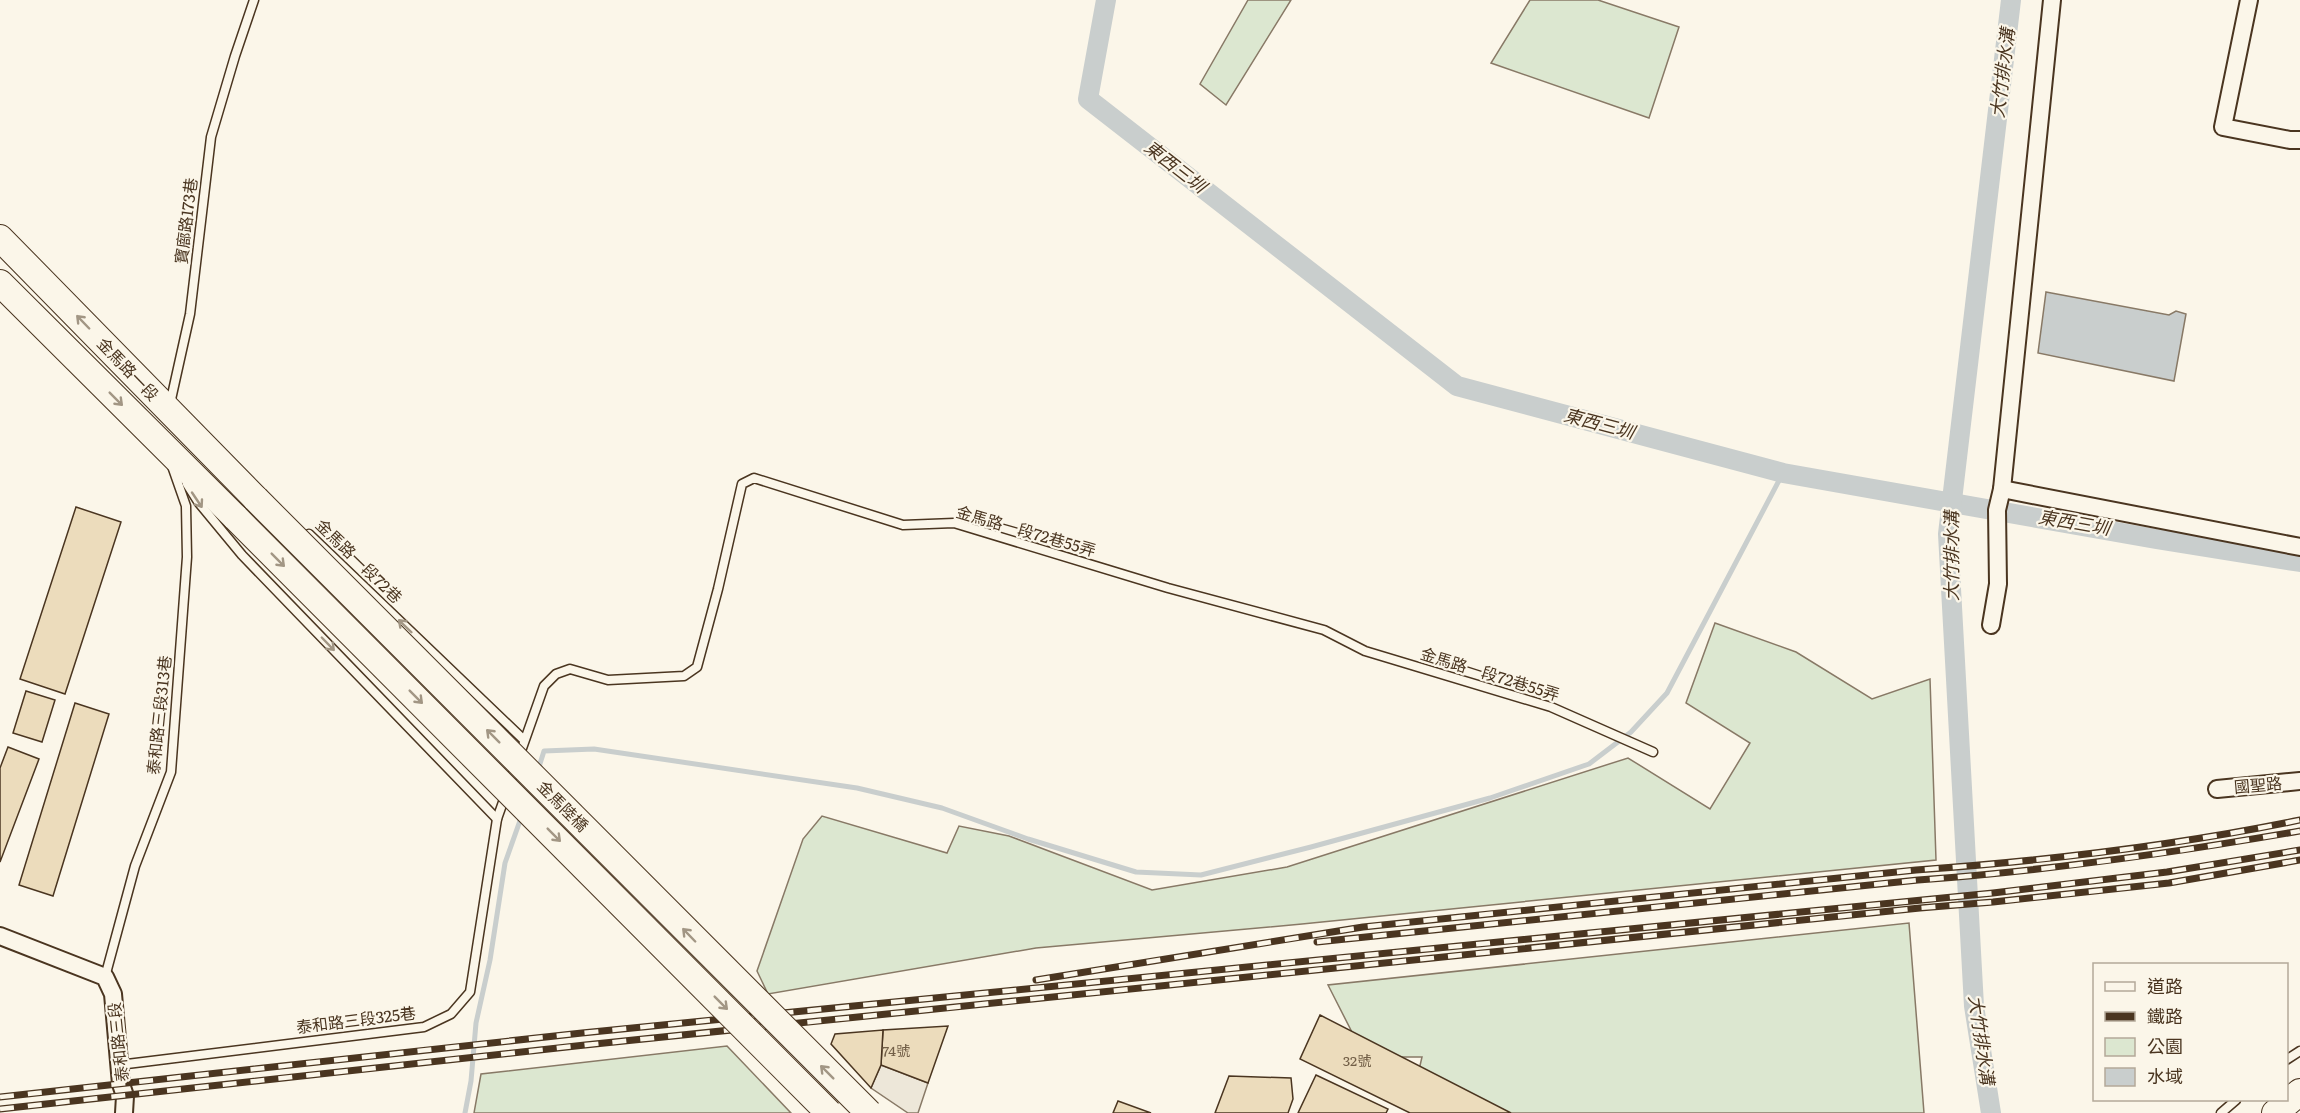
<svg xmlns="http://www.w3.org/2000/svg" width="2300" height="1113" font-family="Literata,'Noto Sans TC',serif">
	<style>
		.green { fill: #dce7d0; stroke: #887966; stroke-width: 1.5 }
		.parking { fill: #ede7d9; stroke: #887966; stroke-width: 1.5 }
		.water { fill: #c9cecd; stroke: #887966; stroke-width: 1.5 }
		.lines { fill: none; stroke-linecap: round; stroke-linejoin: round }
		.stream { stroke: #c9cecd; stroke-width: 5 }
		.canal { stroke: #c9cecd; stroke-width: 20 }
		.building { fill: #ecdcbc; stroke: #4a3520; stroke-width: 1.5 }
		.lane-casing { stroke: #4a3520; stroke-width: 11 }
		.street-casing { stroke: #4a3520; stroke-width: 20 }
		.primary-casing { stroke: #4a3520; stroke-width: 28 }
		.lane { stroke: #fbf6e9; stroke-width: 8 }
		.street { stroke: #fbf6e9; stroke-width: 16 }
		.primary { stroke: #fbf6e9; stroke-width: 26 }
		.rail-casing { stroke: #4a3520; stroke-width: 7 }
		.rail { stroke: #fbf6e9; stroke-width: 4.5; stroke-dasharray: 14; stroke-linecap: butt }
		.primary-bridge-casing { stroke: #4a3520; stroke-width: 28; stroke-linecap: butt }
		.primary-bridge { stroke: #fbf6e9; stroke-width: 26 }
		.oneway { stroke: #a29684 }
		.labels { text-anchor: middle; stroke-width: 4.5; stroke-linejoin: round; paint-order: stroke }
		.number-label { font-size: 14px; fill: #725f47 }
		.street-label { font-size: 16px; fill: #4a3520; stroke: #fbf6e9 }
		.water-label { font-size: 18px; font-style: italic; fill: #4a3520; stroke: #fbf6e9 }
	</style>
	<rect width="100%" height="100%" fill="#fbf6e9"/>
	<g class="green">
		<polygon points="1248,0 1291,0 1226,105 1200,84"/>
		<polygon points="1530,0 1598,0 1679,27 1649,118 1491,63"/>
		<polygon points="1715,623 1796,652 1872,699 1930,679 1936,860 1302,924 1036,948 768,994 757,971 803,839 822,816 947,853 959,826 1009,836 1152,890 1287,867 1628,758 1710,809 1750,743 1686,703"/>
		<polygon points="1909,923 1924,1113 1482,1113 1419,1070 1422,1057 1389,1057 1357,1042 1328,985"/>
		<polygon points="727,1046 791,1113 474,1113 481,1074"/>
	</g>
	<polygon class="parking" points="881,1065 928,1083 918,1113 908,1113 871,1088"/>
	<polygon class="water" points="2046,292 2169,315 2176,311 2186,314 2174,381 2038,353"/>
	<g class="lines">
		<g class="stream">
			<polyline points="538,770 544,751 594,749 857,788 942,808 1028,839 1136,872 1201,875 1311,847 1490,798 1589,764 1631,732 1667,693 1783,473"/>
			<polyline points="465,1113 471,1081 476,1023 490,960 505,863 522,815"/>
		</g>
		<g class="canal">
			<polyline points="1106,0 1088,99 1457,386 1783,473 2156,539 2300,562"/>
			<polyline points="1991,1113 1974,1006 1948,534 2011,0"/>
		</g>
	</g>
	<g class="building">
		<polygon points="76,507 121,522 65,694 20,679"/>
		<polygon points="26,691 55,700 42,742 13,733"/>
		<polygon points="75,703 109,714 53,896 19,885"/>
		<polygon points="8,747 39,759 0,862 0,768"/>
		<polygon points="1320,1015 1511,1113 1410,1113 1300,1059"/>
		<polygon points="948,1026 928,1083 881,1065 883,1030"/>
		<polygon points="883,1030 881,1065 871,1088 831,1044 835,1034"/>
		<polygon points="1316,1075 1388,1109 1386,1113 1298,1113"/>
		<polygon points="1229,1076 1291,1078 1293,1099 1288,1113 1215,1113"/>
		<polygon points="1118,1101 1151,1113 1113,1113"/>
	</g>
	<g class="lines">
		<g class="lane-casing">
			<g id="lane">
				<polyline points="170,404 190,314 211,137 235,56 254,0"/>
				<polyline points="187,484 199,503 242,555 497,819"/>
				<polyline points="309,534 523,739"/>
				<polyline points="105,977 135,866 171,772 187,557 186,506 172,466"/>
				<polyline points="2286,1060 2300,1051"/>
				<polyline points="119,1065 424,1027 451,1014 470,992 497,819 544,686 556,674 570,669 608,680 684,676 697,667 718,589 742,484 754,478 903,525 954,523 1168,588 1324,630 1365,651 1551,707 1653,752"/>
				<polyline points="2221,1113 2236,1100"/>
			</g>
		</g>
		<g class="street-casing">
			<g id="street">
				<polyline points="2249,0 2223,127 2290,140 2300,140"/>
				<polyline points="2002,489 2300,547"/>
				<polyline points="1991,625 1998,584 1997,510 2002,489 2052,0"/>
				<polyline points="2217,789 2300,781"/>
				<polyline points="0,936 105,977 113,994 121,1084 125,1096 124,1113"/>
			</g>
		</g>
		<g class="primary-casing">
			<g id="primary">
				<polyline points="0,238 256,499"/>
				<polyline points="0,283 236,518"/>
				<polyline points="2275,1113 2300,1092"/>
			</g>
		</g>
		<use href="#lane" class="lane"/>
		<use href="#street" class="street"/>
		<use href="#primary" class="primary"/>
		<g class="rail-casing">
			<g id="rail">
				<path d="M1317 942 1918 880C2046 871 2173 853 2300 831"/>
				<path d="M1036 980 1363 927 1916 870C2044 861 2174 846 2300 820"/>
				<polyline points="0,1097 582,1033 1993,893 2167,872 2300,850"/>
				<polyline points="0,1109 585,1045 1920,908 1993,902 2169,883 2300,860"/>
			</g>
		</g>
		<use href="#rail" class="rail"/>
		<g class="primary-bridge-casing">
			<g id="primary-bridge">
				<polyline points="256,499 869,1113"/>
				<polyline points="236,518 829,1113"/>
			</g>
		</g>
		<use href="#primary-bridge" class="primary-bridge"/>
	</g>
	<defs><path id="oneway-shaft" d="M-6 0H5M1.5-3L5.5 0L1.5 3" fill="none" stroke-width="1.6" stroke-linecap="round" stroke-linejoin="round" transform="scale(1.5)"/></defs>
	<g class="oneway">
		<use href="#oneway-shaft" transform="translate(83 322) rotate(-134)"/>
		<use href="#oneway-shaft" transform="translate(116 399) rotate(45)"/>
		<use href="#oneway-shaft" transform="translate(197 500) rotate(56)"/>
		<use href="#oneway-shaft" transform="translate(278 560) rotate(45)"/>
		<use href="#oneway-shaft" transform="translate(405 626) rotate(-136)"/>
		<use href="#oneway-shaft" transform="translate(328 644) rotate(46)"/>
		<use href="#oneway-shaft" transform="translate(416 697) rotate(45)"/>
		<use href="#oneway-shaft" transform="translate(493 736) rotate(-135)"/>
		<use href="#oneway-shaft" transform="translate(554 835) rotate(45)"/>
		<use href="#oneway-shaft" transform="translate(689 935) rotate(-134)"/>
		<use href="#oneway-shaft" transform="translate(721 1003) rotate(45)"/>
		<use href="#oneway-shaft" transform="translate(827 1072) rotate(-135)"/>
	</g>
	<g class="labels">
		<g class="number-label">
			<text x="896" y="1056">74號</text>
			<text x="1357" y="1066">32號</text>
		</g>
		<g class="street-label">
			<text transform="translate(186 221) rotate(-83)" y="6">寶廍路173巷</text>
			<text transform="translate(128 369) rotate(46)" y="6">金馬路一段</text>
			<text transform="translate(1026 531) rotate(16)" y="6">金馬路一段72巷55弄</text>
			<text transform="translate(359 561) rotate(44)" y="6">金馬路一段72巷</text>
			<text transform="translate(1490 674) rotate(17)" y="6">金馬路一段72巷55弄</text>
			<text transform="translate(159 715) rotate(-84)" y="6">泰和路三段313巷</text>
			<text transform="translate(2258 785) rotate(-5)" y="6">國聖路</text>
			<text transform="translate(563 806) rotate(45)" y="6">金馬陸橋</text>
			<text transform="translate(356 1020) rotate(-7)" y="6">泰和路三段325巷</text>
			<text transform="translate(118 1042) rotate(-96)" y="6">泰和路三段</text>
		</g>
		<g class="water-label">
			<text transform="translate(2003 73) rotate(-83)" y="6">大竹排水溝</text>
			<text transform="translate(1175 167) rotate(38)" y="6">東西三圳</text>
			<text transform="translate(1599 424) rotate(15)" y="6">東西三圳</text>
			<text transform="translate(2074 523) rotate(10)" y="6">東西三圳</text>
			<text transform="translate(1952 556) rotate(-90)" y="6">大竹排水溝</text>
			<text transform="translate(1981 1040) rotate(82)" y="6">大竹排水溝</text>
		</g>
	</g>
	<rect x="2093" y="963" width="195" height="138" fill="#fbf6e9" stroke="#b4a999" stroke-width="1.5"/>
	<rect x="2105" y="982" width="30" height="9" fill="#fbf6e9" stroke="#b4a999" stroke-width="1.5"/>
	<text x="2147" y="993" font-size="18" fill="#4a3520">道路</text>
	<rect x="2105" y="1012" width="30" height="9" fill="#4a3520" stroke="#b4a999" stroke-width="1.5"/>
	<text x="2147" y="1023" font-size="18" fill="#4a3520">鐵路</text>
	<rect x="2105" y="1038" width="30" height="18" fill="#dce7d0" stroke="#b4a999" stroke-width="1.5"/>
	<text x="2147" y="1053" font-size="18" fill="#4a3520">公園</text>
	<rect x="2105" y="1068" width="30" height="18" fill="#c9cecd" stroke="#b4a999" stroke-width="1.5"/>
	<text x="2147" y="1083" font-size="18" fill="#4a3520">水域</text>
</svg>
